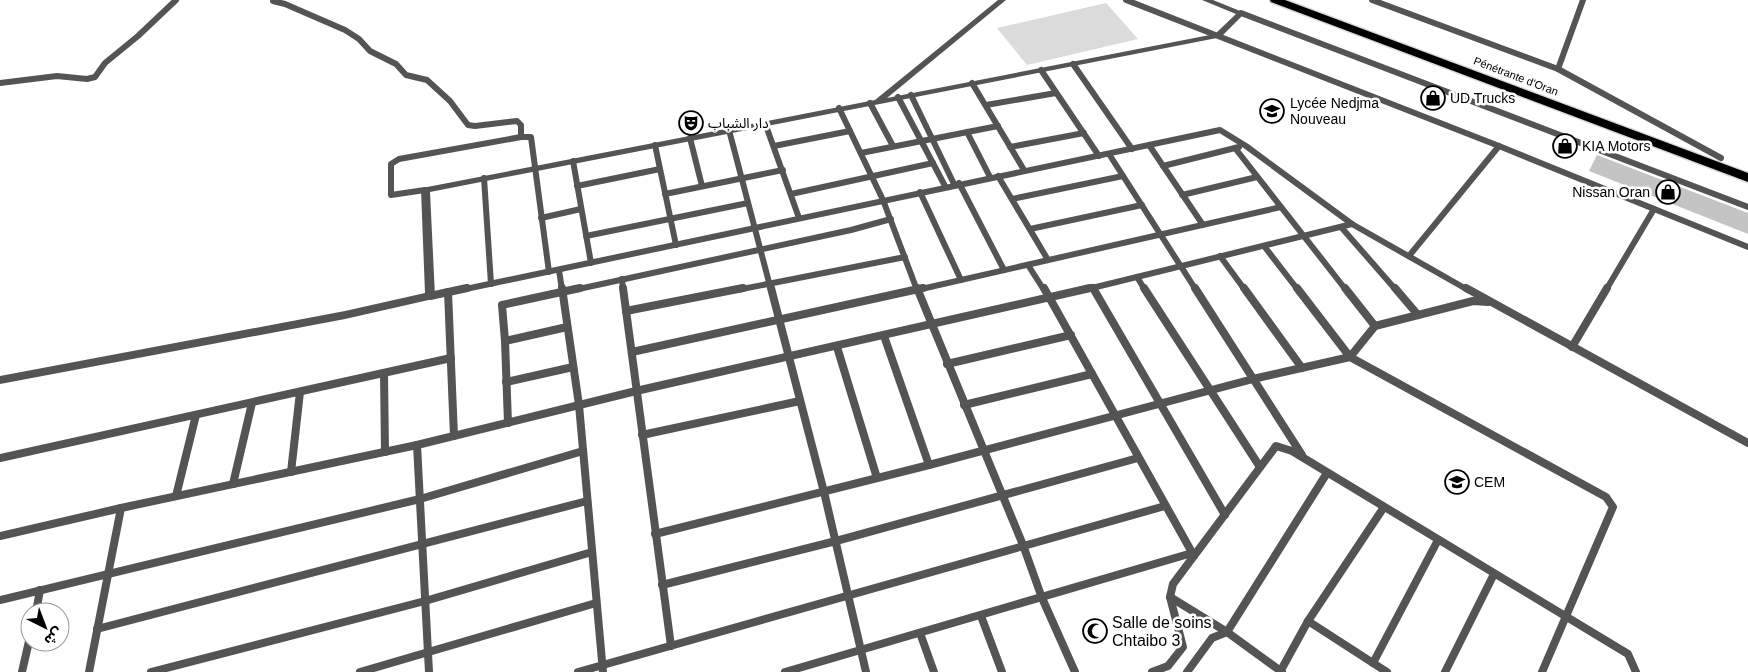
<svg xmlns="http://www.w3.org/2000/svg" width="1748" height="672" font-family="Helvetica,'Noto Sans Arabic',sans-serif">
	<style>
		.green { fill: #dbdbdb }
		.building { fill: #c4c4c4 }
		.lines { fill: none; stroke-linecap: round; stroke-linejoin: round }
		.motorway-casing { stroke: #dbdbdb; stroke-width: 3 }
		.minor-far1 { stroke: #545454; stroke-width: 6 }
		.minor { stroke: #545454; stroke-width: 8 }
		.tertiary { fill: #545454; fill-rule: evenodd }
		.motorway { fill: #000; fill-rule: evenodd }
		.labels { text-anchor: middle; stroke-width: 5; stroke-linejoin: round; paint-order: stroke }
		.far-street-label { font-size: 11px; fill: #000; stroke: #fff }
		.poi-label { font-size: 14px; fill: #000; stroke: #fff; text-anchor: start }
		.near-poi-label { font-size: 16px; fill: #000; stroke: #fff; text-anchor: start }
	</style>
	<rect width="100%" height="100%" fill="#fff"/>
	<polygon class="green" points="1106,3 1138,39 1027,65 997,28"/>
	<polygon class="building" points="1597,155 1748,213 1748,234 1589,171"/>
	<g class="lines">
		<g class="motorway-casing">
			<polygon id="motorway" points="1270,0 1285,0 1748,173 1748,182 1271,2"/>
		</g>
		<g class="minor-far1">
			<polyline points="1126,0 1499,146 1748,247"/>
			<polyline points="1372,0 1558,69 1721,158"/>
			<polyline points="273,1 285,4 345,30 359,39 370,51 396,64 406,75 427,80 450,101 468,125 475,126 517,121 521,125 521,137"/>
			<polyline points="1241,13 1748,207"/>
			<polyline points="1073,64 1132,149"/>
			<polyline points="1558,69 1583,0"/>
			<polyline points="1041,70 1099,156"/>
			<polyline points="0,83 57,76 87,79 95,77 105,63 138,36 176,0"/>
			<polyline points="972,83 1024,170"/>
			<polyline points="911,95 954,184"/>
			<polyline points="898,97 945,186"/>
			<polyline points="870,103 893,146"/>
			<polyline points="986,105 1056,93"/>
			<polyline points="839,108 883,200 917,290"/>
			<polyline points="765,123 799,218"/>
			<polyline points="729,130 771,290"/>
			<polyline points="967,132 990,177"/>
			<polyline points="690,138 702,186"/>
			<polyline points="655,145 676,245"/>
			<polyline points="1149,145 1203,225"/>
			<polyline points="774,146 850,131"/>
			<polyline points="1010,147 1084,133"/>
			<polyline points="1235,148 1346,290"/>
			<polyline points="861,153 998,126"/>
			<polyline points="1109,154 1196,290"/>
			<polyline points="573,161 591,263"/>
			<polyline points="1163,166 1239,147"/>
			<polyline points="998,176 1048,260"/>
			<polyline points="484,178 491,284"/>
			<polyline points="959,183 1004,270"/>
			<polyline points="577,186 660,169"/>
			<polyline points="425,190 391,195 391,164 399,159 521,137 531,137 549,272"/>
			<polyline points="920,192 961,280"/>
			<polyline points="665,194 783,170"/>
			<polyline points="791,194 933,163"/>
			<polyline points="1182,195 1257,177"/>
			<polyline points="1012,199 1123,176"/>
			<polyline points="541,218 581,209"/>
			<polyline points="1341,227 1396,290"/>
			<polyline points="1030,229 1142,205"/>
			<polyline points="586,236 748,203"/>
			<polyline points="1264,246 1298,290"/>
			<polyline points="1220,256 1245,290"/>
			<polyline points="1409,256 1499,146"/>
			<polyline points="1028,265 1044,290"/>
			<polyline points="559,270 562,290"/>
			<polyline points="1137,277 1145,290"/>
			<polyline points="622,279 623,290"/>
			<polyline points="461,290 1220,130 1246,146 1352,224 1468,290"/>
			<polyline points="574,290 851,230 891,219"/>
			<polyline points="737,290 905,257"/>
			<polyline points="917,290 1281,207"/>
			<polyline points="1084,290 1352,224"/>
			<polyline points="1606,290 1654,209"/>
		</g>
		<g class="minor">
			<polyline points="562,288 579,405 603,672"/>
			<polyline points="623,288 671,646"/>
			<polyline points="771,288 824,492 866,672"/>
			<polyline points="917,288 1023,545 1042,598 1075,672"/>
			<polyline points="1044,288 1194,556"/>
			<polyline points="1093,288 1225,515"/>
			<polyline points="1144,288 1260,467"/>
			<polyline points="1195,288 1302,455"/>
			<polyline points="1244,288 1302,368"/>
			<polyline points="1297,288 1350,357 1606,497 1613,507 1542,672"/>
			<polyline points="1345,288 1375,326"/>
			<polyline points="1395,288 1418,315"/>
			<polyline points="1466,288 1748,443"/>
			<polyline points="448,292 454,436"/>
			<polyline points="430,296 467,288"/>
			<polyline points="626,311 743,288"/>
			<polyline points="884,336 929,465"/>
			<polyline points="505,341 502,305 580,288"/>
			<polyline points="837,347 877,478"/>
			<polyline points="1572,347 1607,288"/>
			<polyline points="632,352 923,288"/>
			<polyline points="947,364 1071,335"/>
			<polyline points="384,373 385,452"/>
			<polyline points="506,382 573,367"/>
			<polyline points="964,405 1092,374"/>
			<polyline points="508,423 505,341 567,327"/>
			<polyline points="642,435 800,401"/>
			<polyline points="417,445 429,672"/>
			<polyline points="0,458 451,358"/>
			<polyline points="291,472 300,392"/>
			<polyline points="233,484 252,403"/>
			<polyline points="176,496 196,415"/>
			<polyline points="655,534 929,465 1253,379 1350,357 1375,326 1473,301 1488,302"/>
			<polyline points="0,536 121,508 417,445 636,391 1090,288"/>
			<polyline points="662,585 836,541 1138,458"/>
			<polyline points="1170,597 1227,632 1282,672"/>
			<polyline points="0,600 420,499 583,451"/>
			<polyline points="36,612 40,590"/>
			<polyline points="981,616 1002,672"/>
			<polyline points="1308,621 1387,672"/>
			<polyline points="97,629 587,501"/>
			<polyline points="920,633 934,672"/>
			<polyline points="1373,663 1438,540"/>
			<polyline points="22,672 30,637"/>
			<polyline points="89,672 121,508"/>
			<polyline points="151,672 425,601 592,552"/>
			<polyline points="360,672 596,603"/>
			<polyline points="578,672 1165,506"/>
			<polyline points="785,672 1192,553"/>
			<polyline points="1152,672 1168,666 1183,647 1170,597 1173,584 1276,446 1292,451 1628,654 1636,672"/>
			<polyline points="1187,672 1212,638 1227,632 1327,473"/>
			<polyline points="1280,672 1308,621 1384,507"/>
			<polyline points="1445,672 1494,574"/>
		</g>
		<polygon class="tertiary" points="998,0 1006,0 887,98 1215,34 1236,14 1202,0 1213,0 1245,13 1220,38 1217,38 430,192 435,296 433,299 345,319 0,384 0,376 345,311 425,293 421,190 422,188 875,100"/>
		<use href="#motorway" class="motorway"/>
	</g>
	<defs>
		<g id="shop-ring" transform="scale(1.25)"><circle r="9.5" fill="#fff" stroke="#000" stroke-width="1.5"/><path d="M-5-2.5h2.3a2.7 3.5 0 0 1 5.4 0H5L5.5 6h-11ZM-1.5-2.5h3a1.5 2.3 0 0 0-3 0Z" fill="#000"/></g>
		<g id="school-ring" transform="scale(1.25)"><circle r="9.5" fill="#fff" stroke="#000" stroke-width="1.5"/><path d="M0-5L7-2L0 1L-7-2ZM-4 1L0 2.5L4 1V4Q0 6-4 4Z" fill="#000"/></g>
		<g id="theatre-ring" transform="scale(1.25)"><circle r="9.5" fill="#fff" stroke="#000" stroke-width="1.5"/><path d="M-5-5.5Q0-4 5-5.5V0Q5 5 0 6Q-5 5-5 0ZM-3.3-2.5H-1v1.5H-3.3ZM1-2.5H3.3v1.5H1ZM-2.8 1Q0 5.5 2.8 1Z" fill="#000"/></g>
		<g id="mosque-ring" transform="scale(1.25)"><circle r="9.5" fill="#fff" stroke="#000" stroke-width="1.5"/><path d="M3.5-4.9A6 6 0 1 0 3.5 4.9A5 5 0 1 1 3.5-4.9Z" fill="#000"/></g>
	</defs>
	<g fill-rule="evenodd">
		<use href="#shop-ring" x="1433" y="98"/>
		<use href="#school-ring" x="1272" y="111"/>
		<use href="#theatre-ring" x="691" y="123"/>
		<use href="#shop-ring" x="1565" y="146"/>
		<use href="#shop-ring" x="1668" y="192"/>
		<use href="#school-ring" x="1457" y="482"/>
		<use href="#mosque-ring" x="1095" y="631"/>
	</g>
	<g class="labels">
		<g class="far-street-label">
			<text transform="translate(1516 76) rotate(21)" y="4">Pénétrante d'Oran</text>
		</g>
		<g class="poi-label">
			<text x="1450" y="103">UD Trucks</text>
			<text x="1290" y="108">Lycée Nedjma<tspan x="1290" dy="16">Nouveau</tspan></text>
			<text x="708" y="128">دار الشباب</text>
			<text x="1582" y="151">KIA Motors</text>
			<text x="1650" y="197" text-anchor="end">Nissan Oran</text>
			<text x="1474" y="487">CEM</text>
		</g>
		<g class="near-poi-label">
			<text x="1112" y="628">Salle de soins<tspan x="1112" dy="18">Chtaibo 3</tspan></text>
		</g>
	</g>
	<g transform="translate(45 627) rotate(138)"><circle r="24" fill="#ffffff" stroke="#999999"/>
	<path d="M0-4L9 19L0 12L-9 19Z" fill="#000000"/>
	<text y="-8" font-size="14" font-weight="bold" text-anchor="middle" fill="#000000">ش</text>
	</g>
</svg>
